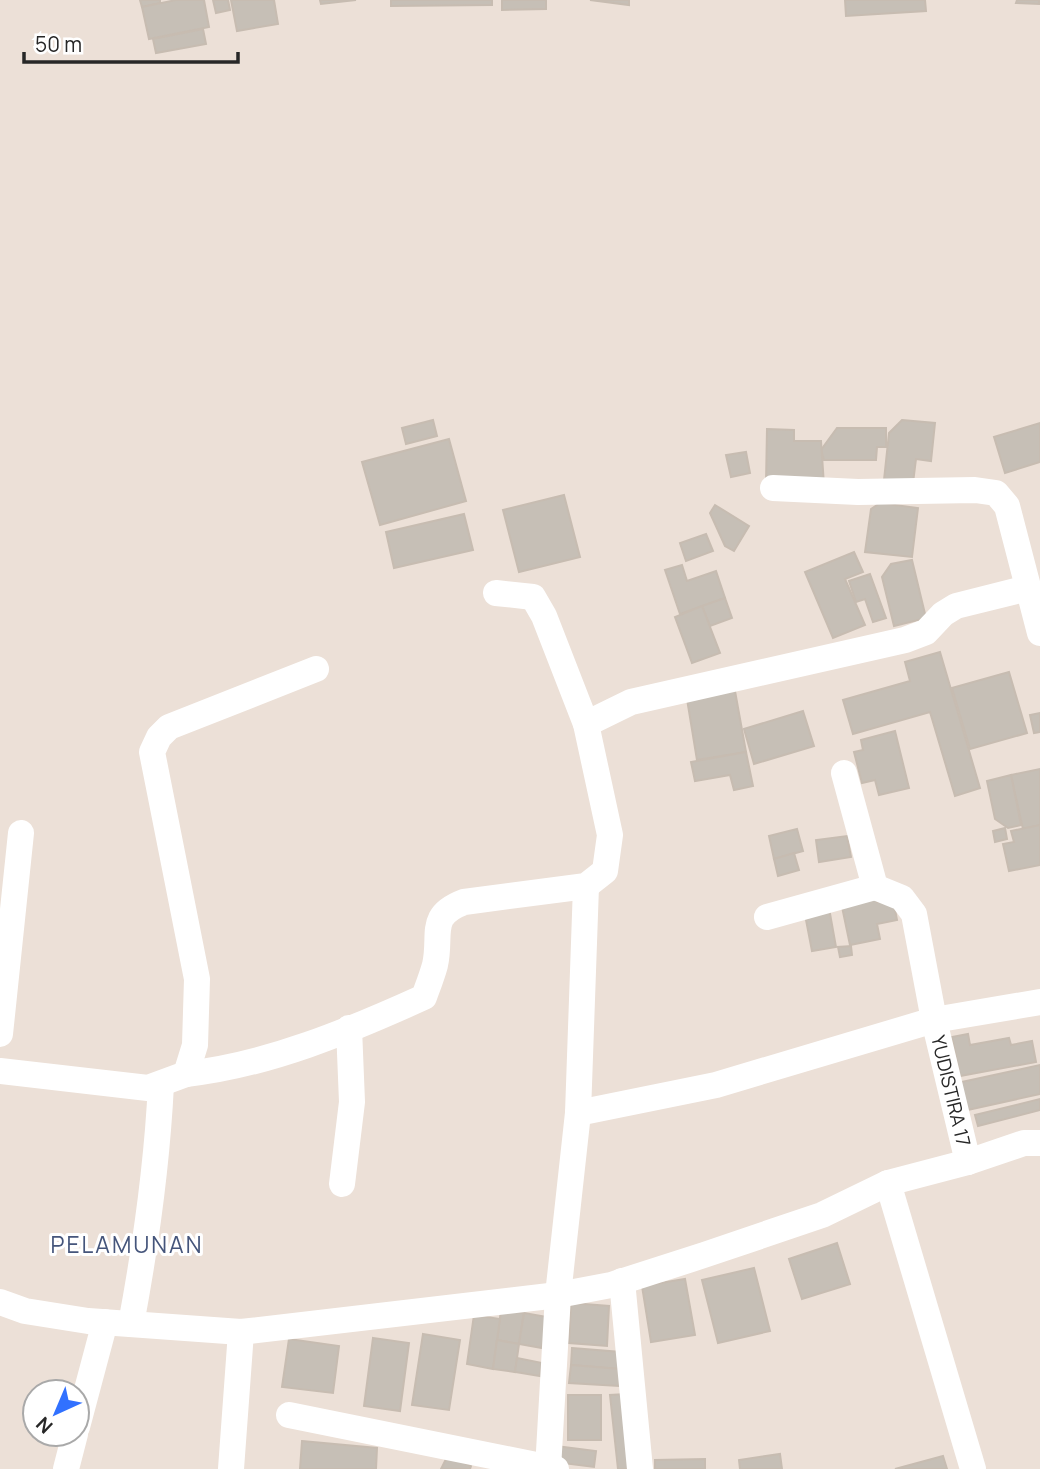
<svg xmlns="http://www.w3.org/2000/svg" width="1040" height="1469" font-family="Manrope,sans-serif">
	<style>
		.building { fill: #c6bfb6; stroke: #c7bcb1; stroke-width: 2 }
		.lines { fill: none; stroke-linecap: round; stroke-linejoin: round }
		.minor { stroke: #fff; stroke-width: 26 }
		.labels { text-anchor: middle; stroke-width: 6; stroke-linejoin: round; paint-order: stroke }
		.street-label { font-size: 19px; fill: #272727; stroke: #fff }
		.quarter-label { font-size: 23px; letter-spacing: 2px; fill: #45557b; stroke: #fff }
	</style>
	<rect width="100%" height="100%" fill="#ece0d7"/>
	<g class="building">
		<polygon points="140,0 160,0 160,3 142,7"/>
		<polygon points="176,0 204,0 209,27 149,39 142,7"/>
		<polygon points="213,0 228,0 230,10 216,13"/>
		<polygon points="231,0 274,0 278,24 237,31"/>
		<polygon points="320,0 356,0 321,4"/>
		<polygon points="391,0 492,0 492,5 391,6"/>
		<polygon points="502,0 546,0 546,9 502,10"/>
		<polygon points="590,0 629,0 629,5"/>
		<polygon points="845,0 925,0 926,11 846,16"/>
		<polygon points="1017,0 1039,0 1039,4 1016,3"/>
		<polygon points="203,29 206,44 156,53 153,39"/>
		<polygon points="433,420 437,436 406,444 402,428"/>
		<polygon points="902,420 935,423 931,461 916,459 913,483 884,480 889,433"/>
		<polygon points="1040,423 1040,462 1005,473 994,437"/>
		<polygon points="837,428 886,428 886,447 877,447 876,460 824,460 821,450"/>
		<polygon points="767,429 794,430 794,441 821,441 824,485 766,483"/>
		<polygon points="449,439 466,501 380,525 362,462"/>
		<polygon points="746,452 750,473 731,477 726,455"/>
		<polygon points="564,495 580,557 519,572 503,510"/>
		<polygon points="880,503 918,508 912,557 865,552 871,509"/>
		<polygon points="715,505 749,526 734,551 725,546 710,513"/>
		<polygon points="464,514 473,550 394,568 386,532"/>
		<polygon points="706,534 713,551 686,561 680,543"/>
		<polygon points="854,552 863,572 845,579 865,625 833,638 805,572"/>
		<polygon points="912,560 926,618 894,626 882,577 891,564"/>
		<polygon points="682,565 687,581 716,571 725,598 680,614 665,570"/>
		<polygon points="870,574 886,618 873,622 865,599 856,602 849,581"/>
		<polygon points="725,598 732,618 710,626 702,606"/>
		<polygon points="702,606 720,653 692,663 675,617"/>
		<polygon points="940,652 980,788 955,796 930,712 853,734 843,700 910,681 905,662"/>
		<polygon points="1009,672 1027,733 970,749 952,688"/>
		<polygon points="735,691 746,752 697,760 687,699"/>
		<polygon points="803,711 814,746 754,764 744,729"/>
		<polygon points="1040,713 1040,732 1034,733 1030,715"/>
		<polygon points="895,731 909,788 879,795 875,780 862,783 854,752 863,750 861,740"/>
		<polygon points="746,752 753,786 734,790 730,775 695,781 691,762"/>
		<polygon points="1040,769 1040,825 1023,829 1011,775"/>
		<polygon points="1011,775 1021,825 1008,828 995,819 987,781"/>
		<polygon points="1040,825 1040,865 1009,871 1003,844 1014,842 1011,831"/>
		<polygon points="1005,828 1007,839 995,842 993,831"/>
		<polygon points="797,829 803,851 774,859 769,836"/>
		<polygon points="847,836 851,857 819,862 816,840"/>
		<polygon points="794,853 799,870 778,876 774,859"/>
		<polygon points="876,895 877,902 893,899 897,920 877,924 880,939 850,945 841,902"/>
		<polygon points="829,908 836,947 812,951 806,920 819,909"/>
		<polygon points="851,946 852,955 840,957 838,947"/>
		<polygon points="968,1034 970,1045 1009,1038 1011,1045 1032,1041 1036,1062 960,1076 952,1037"/>
		<polygon points="1040,1065 1040,1094 963,1111 957,1083"/>
		<polygon points="1040,1099 1040,1110 978,1126 975,1115"/>
		<polygon points="837,1243 850,1284 802,1299 789,1259"/>
		<polygon points="754,1268 770,1331 718,1343 702,1280"/>
		<polygon points="685,1279 695,1335 651,1342 642,1286"/>
		<polygon points="571,1303 609,1306 607,1346 569,1343"/>
		<polygon points="501,1310 524,1313 519,1344 497,1340"/>
		<polygon points="524,1313 547,1317 542,1348 519,1344"/>
		<polygon points="474,1315 500,1319 493,1369 467,1364"/>
		<polygon points="423,1334 460,1340 449,1410 412,1405"/>
		<polygon points="373,1338 409,1343 400,1411 364,1406"/>
		<polygon points="289,1339 339,1346 333,1393 282,1387"/>
		<polygon points="497,1340 519,1344 515,1372 493,1369"/>
		<polygon points="572,1348 621,1352 620,1369 571,1365"/>
		<polygon points="517,1358 542,1363 540,1376 515,1372"/>
		<polygon points="571,1365 620,1369 619,1386 569,1383"/>
		<polygon points="626,1394 635,1469 618,1469 610,1395"/>
		<rect x="568" y="1395" width="33" height="45"/>
		<polygon points="302,1441 377,1448 376,1469 300,1469"/>
		<polygon points="556,1446 596,1451 594,1467 554,1462"/>
		<polygon points="780,1454 782,1469 740,1469 739,1460"/>
		<polygon points="448,1455 471,1466 470,1469 441,1469"/>
		<polygon points="943,1456 947,1469 895,1469"/>
		<polygon points="705,1459 705,1469 655,1469 655,1460"/>
	</g>
	<g class="lines">
		<g class="minor">
			<polyline points="773,488 858,492 975,490 996,493 1007,506 1040,633"/>
			<polyline points="586,724 631,702 905,640 926,632 943,614 956,606 1028,588"/>
			<path id="s1" d="M844 773 875 887 902 898 914 914 934 1020 968 1162"/>
			<polyline points="767,917 875,887"/>
			<polyline points="0,1034 21,833"/>
			<polyline points="0,1071 148,1088 186,1074 195,1045 197,979 152,752 159,737 169,727 316,669"/>
			<path d="M186 1074C268 1065 349 1031 424 997 428 986 432 976 435 965 442 934 427 916 464 902L586 886 605 871 610 835 586 724 544 616 533 597 496 593"/>
			<polyline points="578,1113 716,1085 934,1020 1040,1002"/>
			<polyline points="888,1183 973,1469"/>
			<polyline points="342,1184 352,1102 349,1028"/>
			<polyline points="622,1281 640,1469"/>
			<polyline points="0,1302 25,1311 88,1321 241,1332 558,1295 611,1285 704,1255 822,1215 888,1183 968,1162 1024,1143 1040,1143"/>
			<path d="M131 1324C146 1244 157 1166 161 1084"/>
			<polyline points="289,1415 556,1469"/>
			<polyline points="77,1427 105,1322"/>
			<polyline points="66,1469 75,1434"/>
			<polyline points="231,1469 241,1332"/>
			<polyline points="548,1469 558,1295 578,1113 586,886"/>
		</g>
	</g>
	<g class="labels">
		<g class="street-label">
			<text dy="7" stroke="none"><textPath href="#s1" startOffset="348">YUDISTIRA 17</textPath></text>
		</g>
		<g class="quarter-label">
			<text x="127" y="1253">PELAMUNAN</text>
		</g>
	</g>
	<g transform="translate(56 1413) rotate(224)"><circle r="33" fill="#ffffff" stroke="#a9a9a9" stroke-width="2"/>
	<path d="M0-5L12 26L0 18L-12 26Z" fill="#3171ff"/>
	<text y="-10" font-size="19" font-weight="bold" text-anchor="middle" fill="#272727">N</text>
	</g>
	<path d="M24 52v10h214v-10" fill="none" stroke="#272727" stroke-width="3.5"/>
	<text x="35" y="52" font-size="21" fill="#272727" stroke="#ffffff" stroke-width="5" paint-order="stroke">50 m</text>
</svg>
